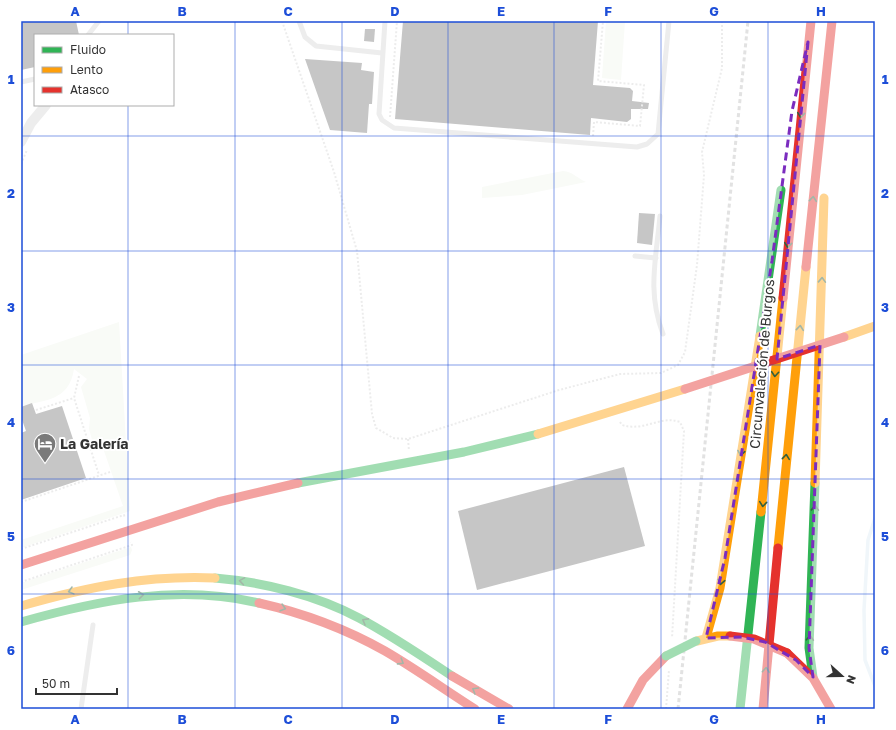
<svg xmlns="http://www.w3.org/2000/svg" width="896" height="730" font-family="'Golos Text',sans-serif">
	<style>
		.green { fill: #f1f5ed }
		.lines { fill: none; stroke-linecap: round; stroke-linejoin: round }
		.stream { stroke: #ddebf3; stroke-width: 3.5 }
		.building { fill: #818181 }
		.path { stroke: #d6d6d6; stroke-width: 2; stroke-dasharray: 2 2; stroke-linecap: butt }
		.lane { stroke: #d7d7d7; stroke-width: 5 }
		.street { stroke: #d7d7d7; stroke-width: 10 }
		.fast { stroke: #30b455; stroke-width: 9 }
		.slow { stroke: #ff9f0a; stroke-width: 9 }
		.jam { stroke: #e5322d; stroke-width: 9 }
		.rail { stroke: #bebebe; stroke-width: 3; stroke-dasharray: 4 3; stroke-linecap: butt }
		.fast-bridge { stroke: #30b455; stroke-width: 9 }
		.jam-bridge { stroke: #e5322d; stroke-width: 9 }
		.oneway { stroke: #32603f }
		.marked { fill: none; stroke: #7b2cbf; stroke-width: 3; stroke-dasharray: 8 5; stroke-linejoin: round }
		.grid { fill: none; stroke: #1d4ed8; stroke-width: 1; stroke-opacity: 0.55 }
		.labels { text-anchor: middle; stroke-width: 4; stroke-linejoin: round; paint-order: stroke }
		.street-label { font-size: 14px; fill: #333; stroke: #fff }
		.poi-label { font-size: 14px; font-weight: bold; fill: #333; stroke: #fff; text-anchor: start }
		.neatline { fill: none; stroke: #1d4ed8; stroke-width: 1.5 }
		.grid-label { font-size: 13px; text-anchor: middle; font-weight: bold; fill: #1d4ed8 }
	</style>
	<rect width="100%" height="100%" fill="#fff"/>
	<g class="green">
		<polygon points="606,21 625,21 621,80 602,78"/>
		<path d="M563 171C573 172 577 178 586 182L522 195 482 198V187Z"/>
		<path d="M119 322 130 511 21 548V540L123 506 103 448 95 450 89 429 90 418 81 387 87 379 74 369C69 402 44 399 21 407V355Z"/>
		<polygon points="131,547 132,550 130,555 21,590 21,583"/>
	</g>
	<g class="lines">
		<polyline class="stream" points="875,518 868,540 864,610 865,660 875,686"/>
	</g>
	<g class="building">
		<polygon points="21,21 76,21 79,35 35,35 35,67 21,70"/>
		<polygon points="403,21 598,21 593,85 630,88 633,91 632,101 649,103 648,109 631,109 631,119 627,122 591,118 590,135 395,119"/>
		<polygon points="365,29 375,29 374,42 364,41"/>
		<polygon points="305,59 362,63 361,70 374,72 372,104 369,104 367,133 330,130"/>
		<polygon points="639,213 655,214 652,245 637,243"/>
		<polygon points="32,403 36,414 62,406 86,478 21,500 21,433 26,431 21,417 21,407"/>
		<polygon points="624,467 645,546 477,590 458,511"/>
	</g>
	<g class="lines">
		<g class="path">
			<polyline points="282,21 334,172 357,251 372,414 376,428 393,438 408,439 559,390 620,374 661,373 678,365 685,352 697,265 704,175 702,152 722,68 722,21"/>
			<polyline points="390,117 397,21"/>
			<polyline points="593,136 594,122 640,126 644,85 598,81 603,21"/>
			<polyline points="21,164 27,150"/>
			<polyline points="79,376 74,398 99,475"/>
			<polyline points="36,410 74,398"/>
			<path d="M620 422 622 425C644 432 660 415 680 422L684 431 672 638"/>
			<polyline points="408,439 409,451"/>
			<polyline points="21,502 110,472"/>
			<polyline points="21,549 124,515 125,518"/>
			<polyline points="21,582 132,545 131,542"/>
			<polyline points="666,709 669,670"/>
		</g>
		<g class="lane">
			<polyline points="299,21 305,37 316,46 382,53"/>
			<polyline points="385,21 379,114 382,120 394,128 637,147 647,144 658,134 669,21"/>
			<polyline points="88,35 99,21"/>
			<polyline points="21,82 35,79"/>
			<path d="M660 216C656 260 647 292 663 334"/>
			<polyline points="635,256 656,258"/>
			<polyline points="81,709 93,625"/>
		</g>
		<polyline class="street" points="21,142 31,123 46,105"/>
		<g class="fast">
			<polyline points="760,336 781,190"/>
			<polyline points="298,483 464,452 538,434"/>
			<path d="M215 578C263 582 316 595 359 618 391 635 422 656 452 676"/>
			<path d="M21 622C99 600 178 584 259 603"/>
			<polyline points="813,677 809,648 815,483"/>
			<polyline points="740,709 761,512"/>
		</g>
		<g class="slow">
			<polyline points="844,337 875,326"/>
			<polyline points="538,434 685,389"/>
			<polyline points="815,483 824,198"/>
			<polyline points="761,512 783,298"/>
			<polyline points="778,548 806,267"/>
			<path d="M21 606C87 587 146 575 215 578"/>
			<polyline points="706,638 720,588 760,336"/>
			<polyline points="697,641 718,636 730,636"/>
		</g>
		<g class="jam">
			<polyline points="806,267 832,21"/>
			<polyline points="783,298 811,21"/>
			<polyline points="21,565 218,502 298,483"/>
			<path d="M259 603C303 613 346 629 385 651 416 669 445 690 475 709"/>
			<polyline points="787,653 813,678 831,709"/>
			<polyline points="452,676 509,709"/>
			<polyline points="627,709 643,680 666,656"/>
			<polyline points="763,709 778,548"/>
		</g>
		<polyline class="rail" points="678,709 748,21"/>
		<polyline class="fast-bridge" points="666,656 696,641"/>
		<g class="jam-bridge">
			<polyline points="685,389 844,337"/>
			<polyline points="730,636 754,639 787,653"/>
		</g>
	</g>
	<defs><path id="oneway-chevron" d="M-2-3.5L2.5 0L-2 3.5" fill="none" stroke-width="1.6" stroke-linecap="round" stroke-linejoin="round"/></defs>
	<g class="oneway">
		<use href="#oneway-chevron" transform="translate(801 115) rotate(96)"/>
		<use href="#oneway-chevron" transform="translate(813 199) rotate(-84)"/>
		<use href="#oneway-chevron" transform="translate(788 245) rotate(96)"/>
		<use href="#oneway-chevron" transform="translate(822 280) rotate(-88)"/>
		<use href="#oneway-chevron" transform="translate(800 328) rotate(-84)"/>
		<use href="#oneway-chevron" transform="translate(775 374) rotate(95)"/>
		<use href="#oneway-chevron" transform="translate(741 453) rotate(99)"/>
		<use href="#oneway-chevron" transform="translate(786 457) rotate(-84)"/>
		<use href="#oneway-chevron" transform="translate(763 504) rotate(96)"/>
		<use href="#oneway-chevron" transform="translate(815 508) rotate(-88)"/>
		<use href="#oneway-chevron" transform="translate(242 581) rotate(-171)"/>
		<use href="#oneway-chevron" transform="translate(721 582) rotate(101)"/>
		<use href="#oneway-chevron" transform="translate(71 591) rotate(165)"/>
		<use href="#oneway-chevron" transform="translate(141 595) rotate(-6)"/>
		<use href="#oneway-chevron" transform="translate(283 608) rotate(16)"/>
		<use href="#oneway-chevron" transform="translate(365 621) rotate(-151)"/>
		<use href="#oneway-chevron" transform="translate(810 638) rotate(-87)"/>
		<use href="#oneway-chevron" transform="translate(401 662) rotate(32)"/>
		<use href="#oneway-chevron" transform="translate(766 670) rotate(-85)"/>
		<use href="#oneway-chevron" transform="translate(475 690) rotate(-149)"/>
	</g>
	<path d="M0 0H896V730H0ZM808 42 777 359 820 345 809 648 813 677 796 660 765 642 742 637 706 638 725 558 772 261 792 111Z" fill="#fff" fill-opacity=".55" fill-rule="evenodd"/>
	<path class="marked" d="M808 42 777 359 820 345 809 648 813 677 796 660 765 642 742 637 706 638 725 558 772 261 792 111Z"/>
	<path class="grid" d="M128 21V35M235 21V709M342 21V709M448 21V709M554 21V709M661 21V709M768 21V709M128 105V709M21 136H875M21 251H875M21 365H875M21 479H875M21 594H875"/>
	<defs>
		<g id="hotel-pin" transform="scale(1.15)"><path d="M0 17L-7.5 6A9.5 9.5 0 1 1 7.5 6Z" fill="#7a7a7a" stroke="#fff"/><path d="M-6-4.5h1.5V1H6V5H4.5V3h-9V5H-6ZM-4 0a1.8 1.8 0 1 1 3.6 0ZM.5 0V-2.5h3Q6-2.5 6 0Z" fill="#fff"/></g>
	</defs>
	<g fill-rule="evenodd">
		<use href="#hotel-pin" x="45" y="444"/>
	</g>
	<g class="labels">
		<g class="street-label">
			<text transform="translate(762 364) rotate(-85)" y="5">Circunvalación de Burgos</text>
		</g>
		<g class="poi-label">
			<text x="60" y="449">La Galería</text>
		</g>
	</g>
	<rect width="896" height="730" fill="none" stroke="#ffffff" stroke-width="44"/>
	<rect x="34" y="34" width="140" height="72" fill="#ffffff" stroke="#adadad"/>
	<rect x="42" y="47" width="20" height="6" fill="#30b455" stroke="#adadad"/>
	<text x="70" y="54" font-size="12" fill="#333333">Fluido</text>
	<rect x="42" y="67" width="20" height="6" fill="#ff9f0a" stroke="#adadad"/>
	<text x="70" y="74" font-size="12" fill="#333333">Lento</text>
	<rect x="42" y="87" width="20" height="6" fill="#e5322d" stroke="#adadad"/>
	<text x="70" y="94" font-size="12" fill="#333333">Atasco</text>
	<g transform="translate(842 676) rotate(111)" stroke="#ffffff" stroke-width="3" paint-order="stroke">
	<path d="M0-3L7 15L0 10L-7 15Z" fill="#333333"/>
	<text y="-6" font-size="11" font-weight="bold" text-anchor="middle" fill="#333333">N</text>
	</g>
	<path d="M36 688v6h81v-6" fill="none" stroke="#333333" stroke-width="2"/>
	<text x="42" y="688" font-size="12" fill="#333333" stroke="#ffffff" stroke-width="3" paint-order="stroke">50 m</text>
	<rect x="22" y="22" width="852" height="686" class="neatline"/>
	<g class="grid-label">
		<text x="75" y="16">A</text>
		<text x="182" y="16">B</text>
		<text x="288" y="16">C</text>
		<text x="395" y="16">D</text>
		<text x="501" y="16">E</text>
		<text x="608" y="16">F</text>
		<text x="714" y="16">G</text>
		<text x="821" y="16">H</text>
		<text x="11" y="84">1</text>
		<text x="885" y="84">1</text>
		<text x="11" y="198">2</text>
		<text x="885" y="198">2</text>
		<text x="11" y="312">3</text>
		<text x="885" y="312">3</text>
		<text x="11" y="427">4</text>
		<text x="885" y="427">4</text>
		<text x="11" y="541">5</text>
		<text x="885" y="541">5</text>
		<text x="11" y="655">6</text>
		<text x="885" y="655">6</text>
		<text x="75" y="724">A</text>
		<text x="182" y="724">B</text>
		<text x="288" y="724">C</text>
		<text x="395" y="724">D</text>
		<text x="501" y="724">E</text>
		<text x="608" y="724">F</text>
		<text x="714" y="724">G</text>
		<text x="821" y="724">H</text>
	</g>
</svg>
